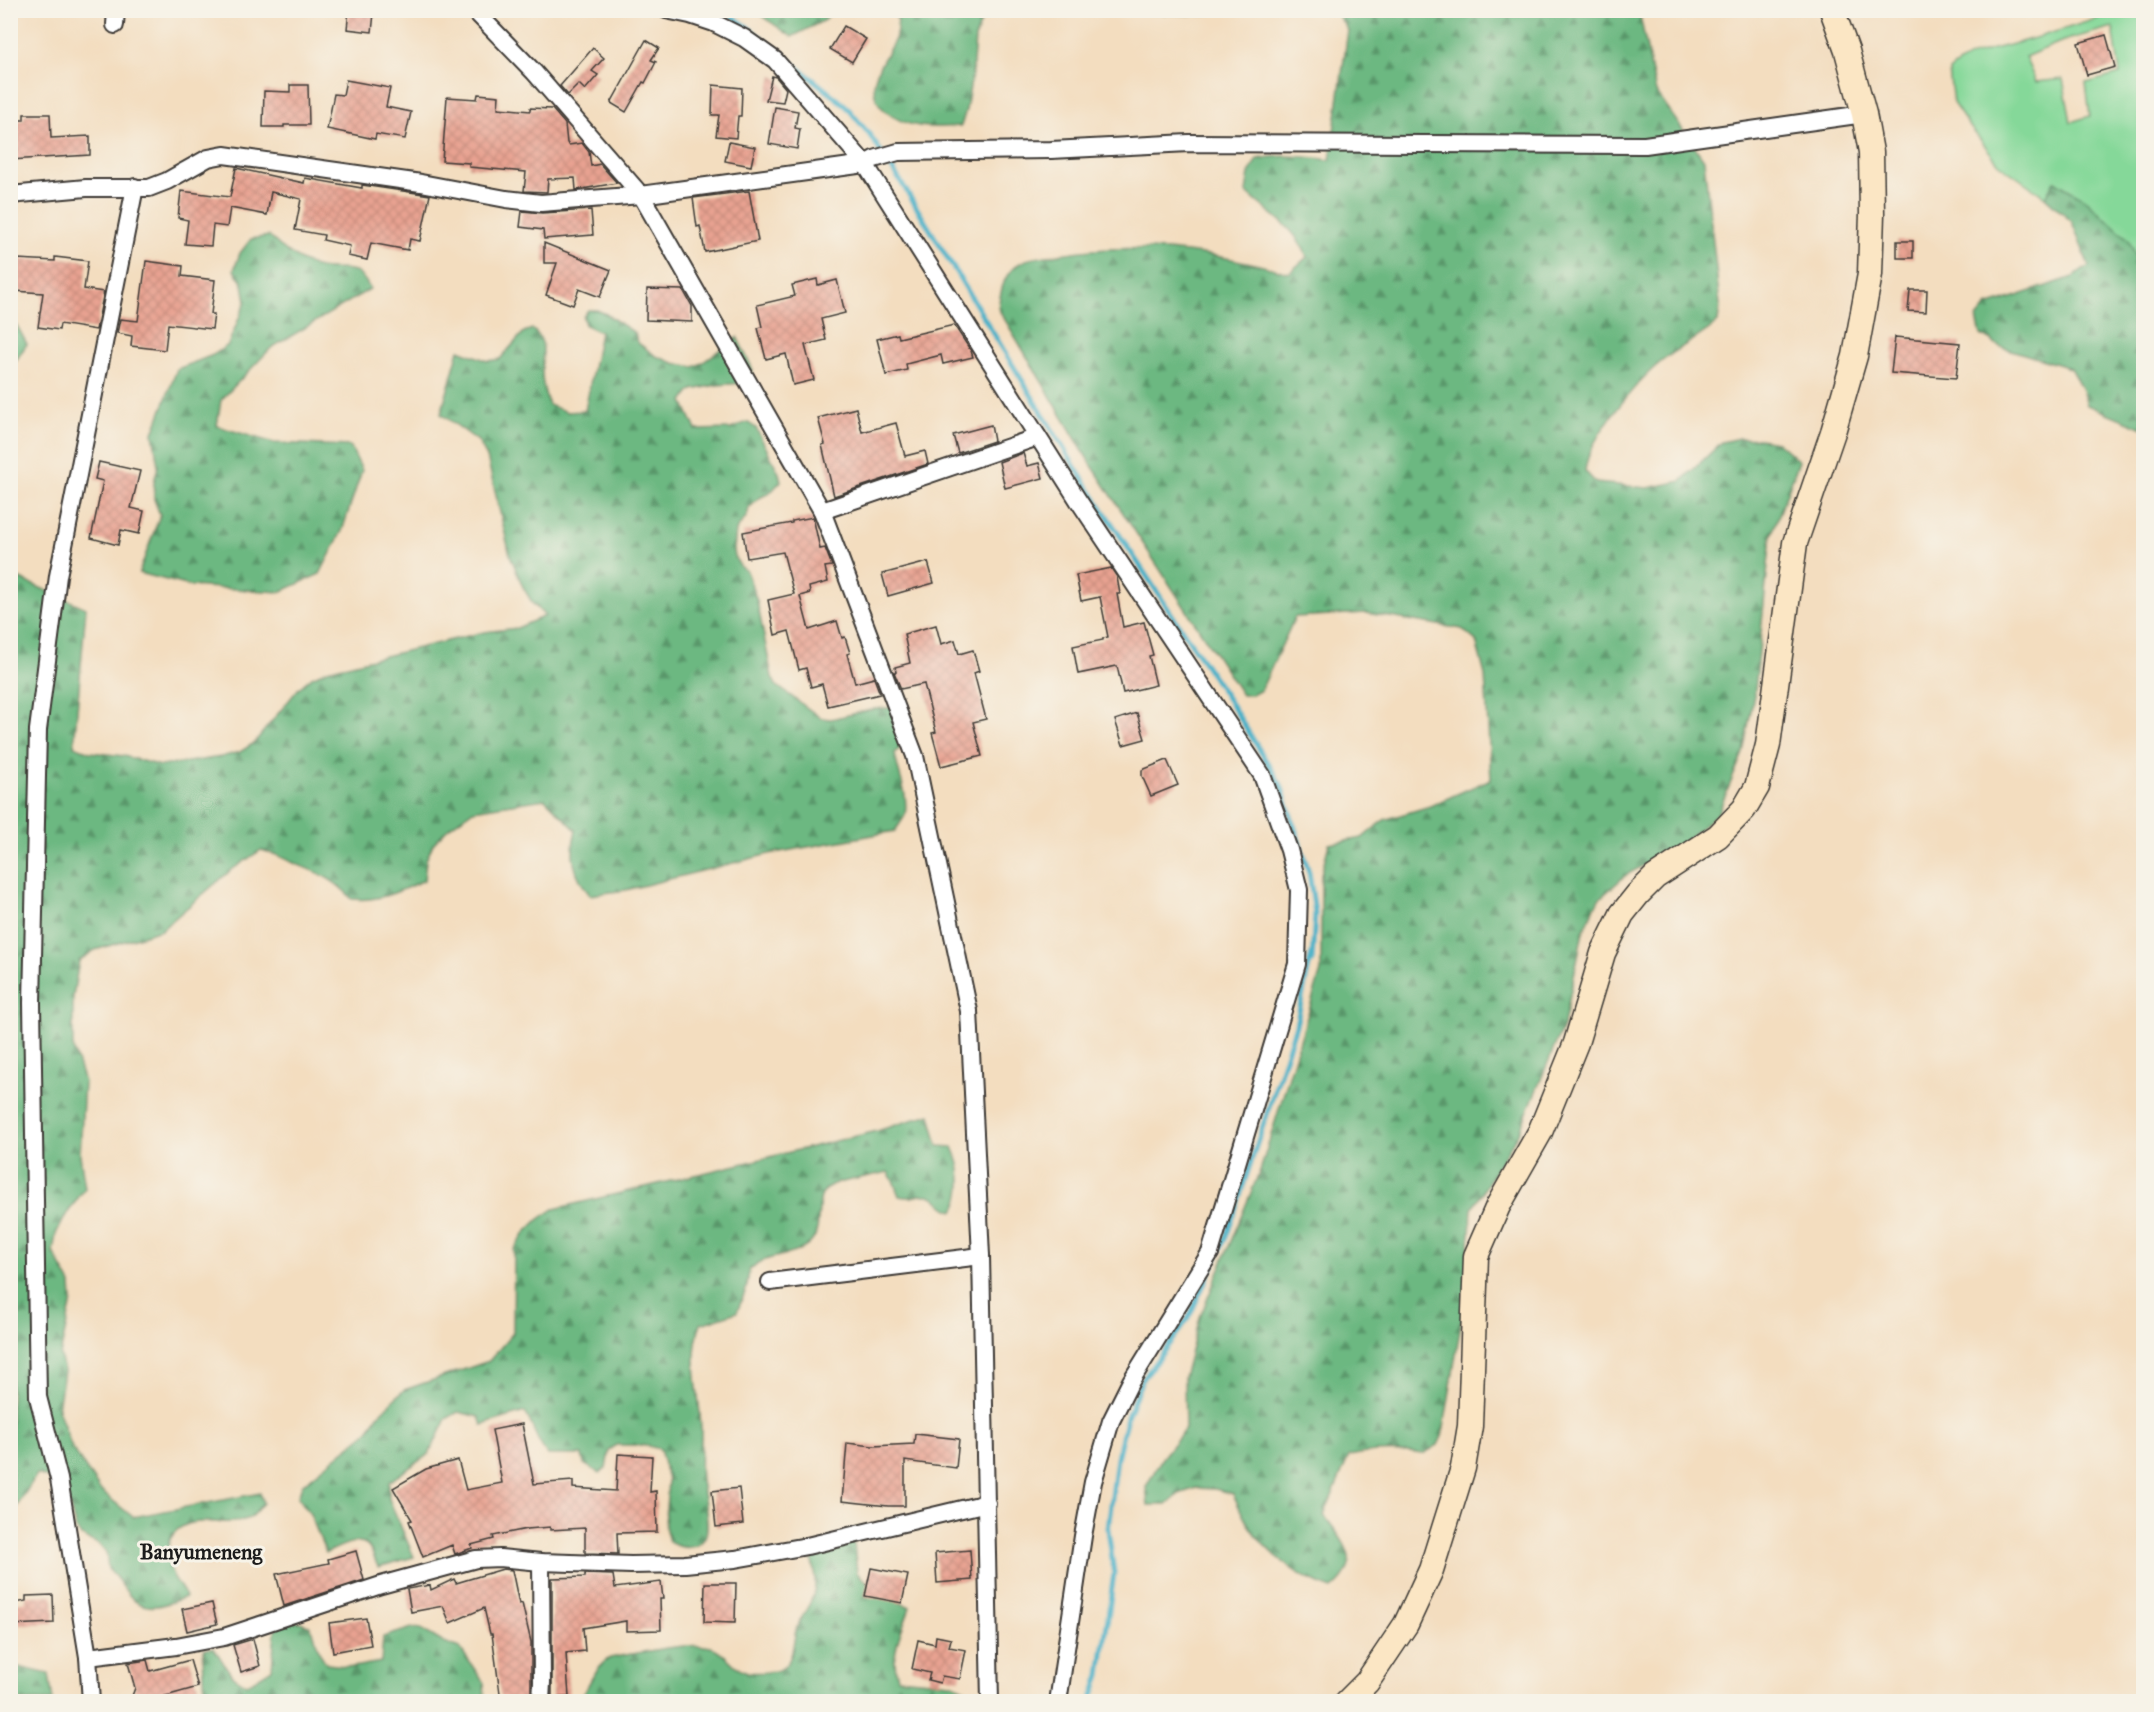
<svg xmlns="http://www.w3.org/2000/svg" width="2154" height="1712" font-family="'IM FELL Great Primer',serif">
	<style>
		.green { fill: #85d899; stroke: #507a5a; stroke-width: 1.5; fill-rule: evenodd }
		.forest { fill: url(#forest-firs); stroke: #446a4e; stroke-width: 1.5 }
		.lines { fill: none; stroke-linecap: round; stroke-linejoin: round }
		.stream { stroke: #49b1c8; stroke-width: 5 }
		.building { fill: url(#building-cross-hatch) }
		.street-casing { stroke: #3c3934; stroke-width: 20 }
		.secondary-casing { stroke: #3c3934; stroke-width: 27 }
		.street { stroke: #fff; stroke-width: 16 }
		.secondary { stroke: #fbe6c4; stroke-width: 24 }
		.labels { text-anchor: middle; stroke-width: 6; stroke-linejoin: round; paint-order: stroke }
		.quarter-label { font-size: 21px; font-weight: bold; fill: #1c1c1c; stroke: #f7f3e8 }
	</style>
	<defs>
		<pattern id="forest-firs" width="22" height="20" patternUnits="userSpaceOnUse" patternTransform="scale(1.5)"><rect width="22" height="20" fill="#6cb881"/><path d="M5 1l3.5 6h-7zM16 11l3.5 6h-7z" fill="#589569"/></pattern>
		<pattern id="building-cross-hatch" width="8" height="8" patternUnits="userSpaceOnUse" patternTransform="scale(1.5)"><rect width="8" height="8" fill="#e8a291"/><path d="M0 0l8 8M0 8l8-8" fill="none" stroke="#c68b7c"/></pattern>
	</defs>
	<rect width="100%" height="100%" fill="#f7f3e8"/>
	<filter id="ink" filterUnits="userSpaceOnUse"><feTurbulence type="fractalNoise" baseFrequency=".0167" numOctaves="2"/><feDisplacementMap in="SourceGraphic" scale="12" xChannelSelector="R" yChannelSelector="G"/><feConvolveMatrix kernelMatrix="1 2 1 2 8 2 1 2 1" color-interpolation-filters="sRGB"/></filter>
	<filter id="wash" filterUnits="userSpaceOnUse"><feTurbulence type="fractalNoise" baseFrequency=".008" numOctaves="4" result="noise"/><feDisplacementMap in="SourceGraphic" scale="24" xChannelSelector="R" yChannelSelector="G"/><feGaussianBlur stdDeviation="1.35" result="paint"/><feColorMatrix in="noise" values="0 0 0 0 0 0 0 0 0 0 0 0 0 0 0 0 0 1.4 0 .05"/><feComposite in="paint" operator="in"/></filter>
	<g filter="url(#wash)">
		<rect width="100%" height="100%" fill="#f3ddbf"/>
		<path class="green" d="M2121 11H2143V273L2128 239 2055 181 2045 197 2000 165 1964 119 1953 103 1949 71C1970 51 1997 49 2024 41 2057 32 2089 21 2121 11ZM2113 27 2120 74 2086 83 2090 116 2071 122 2063 79 2036 82 2025 57 2063 41Z"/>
		<g class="forest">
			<polygon points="755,11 834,11 825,20 792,37"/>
			<path d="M891 11H985L975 38 972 75 966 110 961 126C933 128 908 130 885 111 878 105 874 96 874 86 875 69 888 53 895 39 897 33 897 26 898 20Z"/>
			<polygon points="1052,11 1217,10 1217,11 1206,15"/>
			<path d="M1331 11H1639L1656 92 1704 160 1720 305 1718 322C1700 338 1679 347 1661 362 1639 379 1600 427 1590 453 1587 458 1586 465 1585 471L1596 483 1648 488 1681 481 1722 442 1739 438 1760 439 1777 442 1799 461 1771 536 1755 690 1743 753 1718 813 1679 846 1626 875 1599 899 1583 932 1564 1024 1519 1132 1472 1209 1464 1305 1443 1434 1438 1445 1423 1454C1398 1450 1373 1451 1349 1456L1324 1515C1344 1543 1365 1562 1332 1589 1300 1579 1266 1553 1248 1524 1242 1515 1238 1504 1233 1494L1215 1489 1196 1488 1179 1494 1166 1505H1148L1146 1487 1162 1458 1185 1429 1184 1377 1200 1317 1261 1168 1321 971V874L1329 844 1362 838 1384 820 1430 806 1491 779 1485 675 1476 641 1462 629 1366 613 1295 617 1261 690 1252 695H1242L1087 458 998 308C1001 289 1004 271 1022 262 1030 257 1044 257 1053 255 1132 241 1213 251 1289 273L1307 257C1294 224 1269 215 1246 192L1249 174 1257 159C1282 154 1305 156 1330 160L1348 30 1337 14Z"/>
			<polygon points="2054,181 2085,199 2128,239 2143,273 2143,428 2087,405 2082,390 2070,368 2001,347 1981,335 1977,318 1987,306 2073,277 2089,266 2072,222 2045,197"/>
			<path d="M269 236C281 248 296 259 313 266 338 276 355 257 370 289L271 348 221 400 217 426 274 443 350 446 362 470 342 531 320 574 280 592 190 586 139 573 160 515 154 499V482L158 466 153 433 177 369 213 355 228 345 246 301 243 284 234 270 240 253 251 239Z"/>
			<path d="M588 310H597L606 314 635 333 637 342 656 356 674 363 694 367 702 363 737 337 753 370 743 383 717 385 692 390 683 401 696 430 731 429 747 422 756 428 779 473 781 481 770 493 761 497 749 508 747 516 736 530 734 549 735 558 740 566 747 571 757 601 772 677 776 685 821 718 831 719 874 709 900 707 912 719 904 744 895 753C897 773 909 793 905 815 903 820 898 826 895 831L769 854 626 890 590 895C574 875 569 856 576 830L545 799 473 810 446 830 433 844 426 860 424 880C400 891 379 902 352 899 335 879 320 874 296 864 284 858 274 853 261 850L230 871 161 930 95 950 79 961 73 996V1048L84 1082 80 1155 85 1188 64 1218 56 1234 53 1252 71 1284 72 1301 60 1355 64 1371 58 1409 72 1448 101 1491 133 1517 260 1493 263 1503C258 1508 253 1517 247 1519 231 1525 216 1521 200 1522 170 1524 161 1547 172 1573 175 1581 182 1588 186 1597 167 1604 144 1615 129 1595 120 1584 119 1579 108 1569L106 1552 100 1545 81 1536 76 1529 63 1483 37 1474 11 1516V575L86 608 74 746 90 752 124 756 161 766 221 757 240 752 254 743 299 688 312 677 327 670 484 632 517 628 545 616 533 604 523 587 510 555 487 457 478 441 441 414 459 350 488 361 500 359 524 332 532 329C549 342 541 355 542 372 542 383 545 395 549 405L567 412 585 411 600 332 585 325 583 317Z"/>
			<polygon points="11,315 27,344 11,368 10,368"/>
			<path d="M930 1114 938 1146 953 1147C962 1166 965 1192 954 1211 941 1209 939 1197 929 1195 918 1193 913 1200 899 1196L893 1180 888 1172 833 1184C810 1195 825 1223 812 1241 802 1254 779 1255 765 1260 759 1262 754 1266 749 1270L747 1287 737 1312 701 1324C688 1357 700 1394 701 1428 702 1445 699 1462 701 1479 702 1493 711 1525 705 1537 698 1552 680 1548 669 1542L665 1526 668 1480 660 1449 644 1445H616L609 1451 606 1469 599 1473 584 1464 582 1455H548C538 1445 533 1426 525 1412L482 1425 479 1417 458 1412 446 1419 429 1454 389 1482V1499L414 1557 378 1567C375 1561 372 1549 367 1545 357 1536 336 1549 326 1553L310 1514 298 1497 302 1485 368 1431 378 1415 404 1390 489 1361 513 1333 514 1250 524 1234 539 1219 554 1209 877 1131Z"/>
			<path d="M846 1540 854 1544 857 1573 879 1592 910 1607C902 1631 889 1653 898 1678L951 1683 968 1691 971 1702H578C589 1687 594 1667 610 1658 634 1654 689 1641 711 1647 726 1651 731 1668 748 1672 757 1673 777 1673 784 1667 794 1659 793 1638 797 1627 802 1614 815 1600 815 1585 816 1574 811 1564 812 1553Z"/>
			<path d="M286 1621C326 1620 307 1641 327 1664L353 1667 381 1662 383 1637 412 1628 421 1629 444 1643 460 1648 484 1683 485 1702H195L196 1697 203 1692C207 1677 201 1664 204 1649L214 1648C224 1662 230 1680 248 1684L272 1669 275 1631 278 1624Z"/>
			<polygon points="10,1665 49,1674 53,1701 11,1701"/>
		</g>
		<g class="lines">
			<polyline class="stream" points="723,10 745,25 846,106 869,134 901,182 1080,475 1235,710 1281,785 1309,872 1315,913 1312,961 1312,952 1296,1025 1227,1235 1188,1319 1142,1380 1127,1417 1117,1458 1108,1529 1114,1573 1100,1675 1091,1702"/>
		</g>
		<g id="blocks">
			<g class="building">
				<polygon points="349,10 374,13 372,32 347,29"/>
				<polygon points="844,26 866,39 852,62 830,49"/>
				<polygon points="2106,35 2115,67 2087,75 2078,43"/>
				<polygon points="646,40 659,48 651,60 656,62 645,83 643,82 626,112 611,103"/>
				<polygon points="593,48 604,58 592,71 598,75 585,90 579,84 568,95 560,86"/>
				<polygon points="772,76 776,77 786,89 783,102 766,100"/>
				<polygon points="346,80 390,88 386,107 411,112 405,139 376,134 375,139 327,129 334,94 343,95"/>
				<polygon points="290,85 308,85 309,125 284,125 284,127 263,127 264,91 290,92"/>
				<polygon points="713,85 742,88 741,116 738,116 736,138 716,136 719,115 712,115"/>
				<polygon points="478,94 499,96 498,108 530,111 530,108 552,109 565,124 567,143 569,145 582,143 589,152 591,166 600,164 617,183 576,190 575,178 548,179 547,192 524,191 526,172 469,167 469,163 442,161 447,97 477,99"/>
				<polygon points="775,107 798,111 795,128 800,129 797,149 769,144"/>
				<polygon points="24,114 50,114 51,138 90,136 90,155 10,160 10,120 24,120"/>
				<polygon points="729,142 755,147 751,166 725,161"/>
				<polygon points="236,168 304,183 305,178 362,188 362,185 430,195 420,241 410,239 408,250 371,243 367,260 348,256 350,246 323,240 324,235 295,230 301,199 271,192 267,215 230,208 227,227 213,225 211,246 185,244 188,220 178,218 181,191 230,197"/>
				<polygon points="749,191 758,241 705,252 700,226 697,227 693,198"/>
				<polygon points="591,210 593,235 544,239 543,230 520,227 522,211 542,213"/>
				<rect x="1897" y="241" width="16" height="17"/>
				<polygon points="544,243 611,270 600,297 579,289 573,305 546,295 557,263 544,263"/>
				<polygon points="55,257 88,261 84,289 104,292 96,330 60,324 59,330 38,327 43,293 15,291 17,259 55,261"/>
				<polygon points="146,261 183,266 182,276 215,280 211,314 214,314 212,329 168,324 165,350 131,346 132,336 117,333 120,319 138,321"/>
				<polygon points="817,279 818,285 837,280 845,313 821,319 826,340 805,345 814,380 793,385 786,354 766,359 758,328 762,327 757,305 795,296 792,285"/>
				<polygon points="647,289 683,290 692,306 692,322 646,320"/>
				<polygon points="1910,290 1927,290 1926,312 1908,311"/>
				<polygon points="954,325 971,351 973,357 943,364 941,355 906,364 907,370 886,375 877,339 898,334 899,338"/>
				<polygon points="1895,337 1960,343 1956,378 1891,373"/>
				<polygon points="856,408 862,432 896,423 905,456 925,451 928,464 834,496 822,445 825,444 818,418"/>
				<polygon points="991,425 994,441 958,453 953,435"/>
				<polygon points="1023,453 1027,466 1039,463 1043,478 1005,488 999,462"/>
				<polygon points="99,462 140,471 131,508 144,511 139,534 121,530 118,545 91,538 103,481 95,479"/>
				<polygon points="813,517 820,549 825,548 832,566 825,567 828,582 809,587 810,593 800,596 809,630 837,621 842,638 845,637 850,653 847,654 855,683 874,678 880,694 828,706 822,684 811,687 806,668 799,670 789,631 775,635 768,600 794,594 783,552 747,558 743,532 792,523 792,521"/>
				<polygon points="928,562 934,583 888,596 882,574"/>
				<polygon points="1111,568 1117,577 1120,594 1117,594 1123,627 1144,622 1153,655 1149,656 1156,685 1123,693 1117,666 1078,674 1073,646 1103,640 1103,638 1108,637 1100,597 1081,601 1076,575"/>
				<polygon points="936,625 941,644 955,640 959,654 973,650 979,671 974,673 986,719 973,722 982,756 941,766 932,733 936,732 924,684 901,689 894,672 896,672 895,667 910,663 904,634"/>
				<polygon points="1137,713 1145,739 1123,745 1115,720"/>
				<polygon points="1167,760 1178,785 1151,796 1142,776 1142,770"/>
				<polygon points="522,1424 534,1484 573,1481 573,1488 616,1491 618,1454 652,1456 650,1492 656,1491 657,1532 617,1533 618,1554 585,1553 585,1528 550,1530 550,1527 527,1529 493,1536 494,1539 471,1545 472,1548 455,1554 452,1545 423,1557 409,1521 412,1520 393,1488 426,1469 458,1460 466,1490 502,1483 492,1430"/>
				<polygon points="915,1434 959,1439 956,1468 905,1461 905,1506 888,1506 842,1501 847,1443 873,1446 914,1444"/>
				<polygon points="739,1488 743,1524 716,1527 712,1491"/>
				<polygon points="970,1550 972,1580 937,1583 935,1553"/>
				<polygon points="356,1551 364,1580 284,1606 276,1574 329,1563 328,1559"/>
				<polygon points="871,1568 908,1575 902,1603 865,1596"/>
				<polygon points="503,1569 512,1570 519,1604 522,1603 531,1642 531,1701 501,1701 492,1634 490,1634 484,1608 450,1623 443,1606 411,1612 407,1589 430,1585 431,1590 454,1579 456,1583"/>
				<polygon points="585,1574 613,1575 615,1588 661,1582 663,1599 660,1599 661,1630 626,1631 626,1621 583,1628 585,1651 566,1653 569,1697 552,1698 552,1578 585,1577"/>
				<polygon points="705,1583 736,1583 735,1623 704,1622"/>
				<polygon points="53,1595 54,1623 10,1625 10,1604 26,1601 26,1596"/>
				<polygon points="212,1603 217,1624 187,1631 182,1609"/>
				<polygon points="366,1618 371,1645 333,1652 329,1623"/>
				<polygon points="936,1636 951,1639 949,1647 966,1650 960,1679 942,1676 940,1683 928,1680 930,1673 912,1669 918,1640 935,1644"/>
				<polygon points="253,1639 260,1666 241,1672 233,1645"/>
				<polygon points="147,1660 150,1671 190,1660 198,1687 148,1701 130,1701 135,1688 128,1663"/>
			</g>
		</g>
	</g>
	<g filter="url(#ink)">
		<use href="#blocks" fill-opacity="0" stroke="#3c3934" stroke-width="1.5"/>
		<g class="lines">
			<g class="street-casing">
				<g id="street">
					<polyline points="474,10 534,72 641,195 822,511 915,756 969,1011 981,1256 990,1702"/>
					<polyline points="666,10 690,15 714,23 744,38 775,60 865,164 1078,500 1262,775 1289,850 1299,890 1297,964 1210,1253 1131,1381 1111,1421 1093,1482 1083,1536 1058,1702"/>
					<polyline points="115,25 116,10"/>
					<polyline points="135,187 58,576 38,730 32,1003 38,1397 59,1479 88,1657 176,1646 224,1637 381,1585 476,1559 500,1558 541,1562 631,1565 685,1564 735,1559 807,1546 987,1503"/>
					<polyline points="10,195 86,188 149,188 167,181 208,158 224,155 421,183 506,199 541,203 641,195 865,164 874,159 898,152 1051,150 1189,143 1645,145 1864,114"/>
					<polyline points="822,511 1038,437"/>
					<polyline points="770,1282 981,1256"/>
					<polyline points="88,1657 91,1702"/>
					<polyline points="541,1702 542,1682 541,1562"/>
				</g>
			</g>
			<g class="secondary-casing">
				<polyline id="secondary" points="1347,1702 1367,1682 1406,1624 1431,1570 1463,1468 1470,1426 1476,1256 1498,1206 1540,1132 1576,1043 1603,953 1622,914 1638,894 1655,877 1718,836 1744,809 1757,787 1768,745 1795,543 1833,432 1855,356 1870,274 1872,214 1871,152 1864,114 1847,51 1832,10"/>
			</g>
			<use href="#street" class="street"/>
			<use href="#secondary" class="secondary"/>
		</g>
	</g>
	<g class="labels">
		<g class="quarter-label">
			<text x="201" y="1559">Banyumeneng</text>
		</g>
	</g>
	<rect width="2154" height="1712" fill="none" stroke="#f7f3e8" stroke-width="36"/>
</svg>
